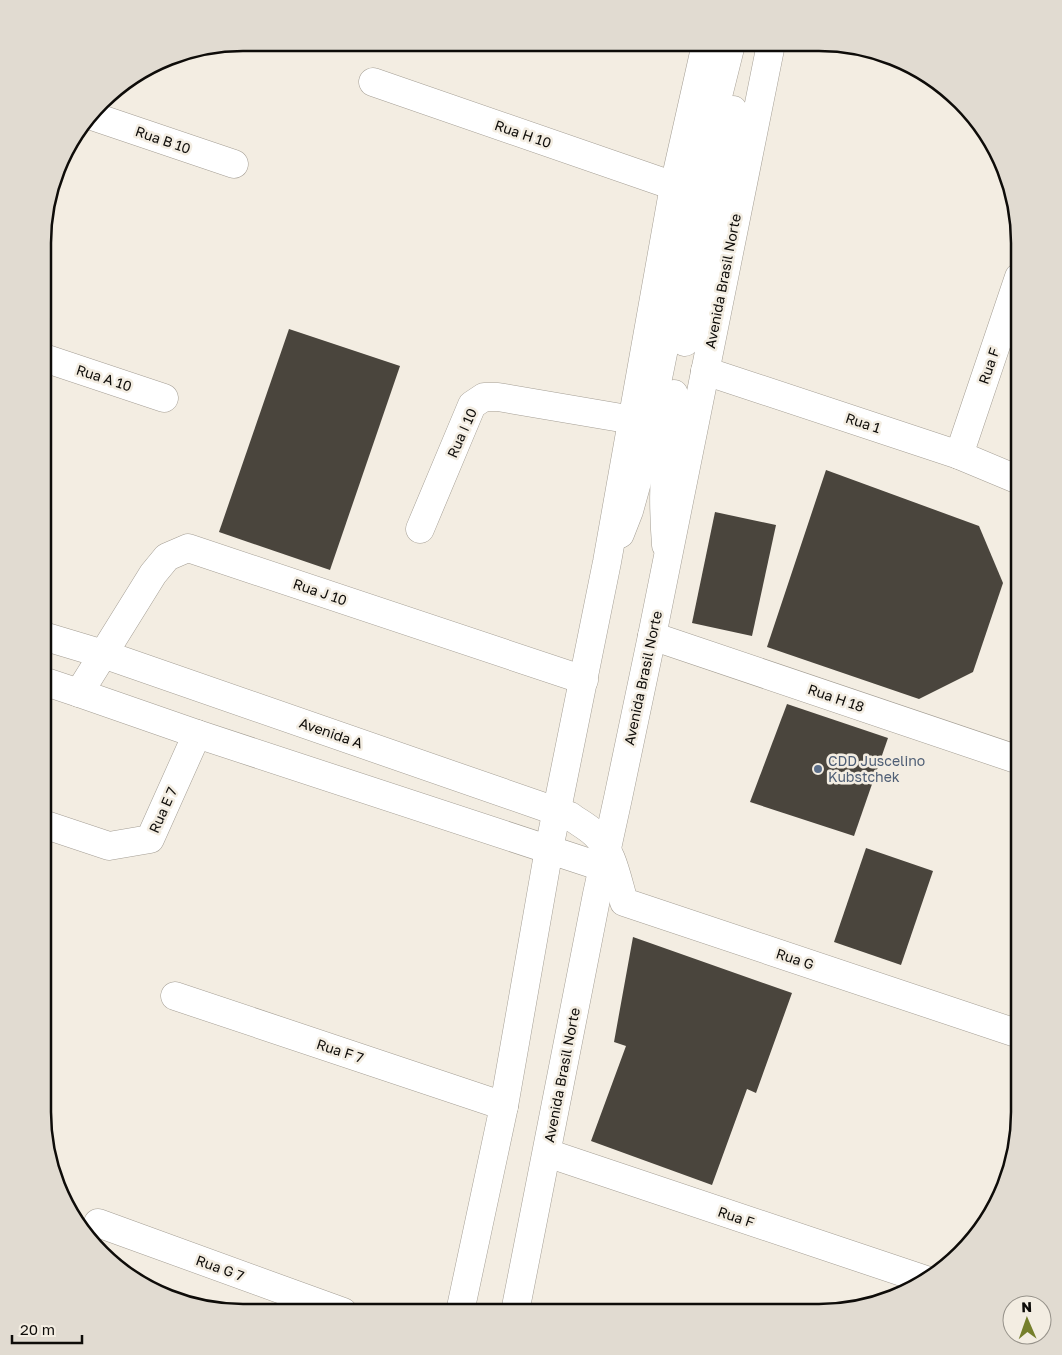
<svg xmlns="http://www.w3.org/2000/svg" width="1062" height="1355" font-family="'Golos Text',sans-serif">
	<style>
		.building { fill: #4a453d }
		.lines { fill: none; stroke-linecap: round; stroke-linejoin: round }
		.minor-casing { stroke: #a49e94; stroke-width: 29 }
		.major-casing { stroke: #a49e94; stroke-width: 29 }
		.minor { stroke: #fff; stroke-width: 28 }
		.major { stroke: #fff; stroke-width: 28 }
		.service-dot { fill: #5c6f8a; stroke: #f3ede2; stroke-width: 2 }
		.labels { text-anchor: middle; stroke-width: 5; stroke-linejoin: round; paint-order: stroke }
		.street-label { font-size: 14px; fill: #0e0c09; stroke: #f3ede2 }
		.service-label { font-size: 14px; fill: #4e5e75; stroke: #f3ede2; text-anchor: start }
		.rim { fill: none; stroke: #0e0c09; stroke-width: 2.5 }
	</style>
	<rect width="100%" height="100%" fill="#f3ede2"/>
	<g class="building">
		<polygon points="289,329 400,366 330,570 219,532"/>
		<polygon points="826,470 979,526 1003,583 973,672 919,699 767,647"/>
		<polygon points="715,512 776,525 752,636 692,623"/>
		<polygon points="787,704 888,738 854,836 750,802"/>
		<polygon points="866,848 933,871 901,965 834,942"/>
		<polygon points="633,937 792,993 756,1093 747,1089 712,1185 591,1141 626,1046 614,1042"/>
	</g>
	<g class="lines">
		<g class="minor-casing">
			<g id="minor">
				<polyline points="373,82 674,186"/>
				<polyline points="92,116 234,164"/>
				<polyline points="685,342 733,110"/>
				<polyline points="44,358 164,398"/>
				<polyline points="705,371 959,455 1019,480"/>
				<polyline points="959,455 1019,277"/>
				<polyline points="420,529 472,405 484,397 498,397 633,420"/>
				<polyline points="620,534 629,511 637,482 675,294 691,204 731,44"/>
				<path d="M666 545C662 494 664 444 674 394"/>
				<path d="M43 636 103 654 570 816C578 822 588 827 595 834 613 851 617 879 624 902L1019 1034"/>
				<polyline points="652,636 1019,760"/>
				<polyline points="43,681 79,693 197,734 602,867"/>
				<polyline points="79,693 153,574 167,557 188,548 584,680"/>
				<polyline points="43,824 109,846 150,839 197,734"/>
				<polyline points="175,996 504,1106"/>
				<polyline points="547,1153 926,1280"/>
				<polyline points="98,1223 343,1312"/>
			</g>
		</g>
		<g class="major-casing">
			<g id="major">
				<polyline points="460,1312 504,1106 549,849 607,562 674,186 706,44"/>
				<polyline points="515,1312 597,894 618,798 652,636 771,44"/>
			</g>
		</g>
		<use href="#minor" class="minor"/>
		<use href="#major" class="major"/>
	</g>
	<circle class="service-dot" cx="818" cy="769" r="5"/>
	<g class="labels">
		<g class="street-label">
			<text transform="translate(523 134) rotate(19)" y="5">Rua H 10</text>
			<text transform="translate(163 140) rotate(19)" y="5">Rua B 10</text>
			<text transform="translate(723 281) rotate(-79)" y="5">Avenida Brasil Norte</text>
			<text transform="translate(989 366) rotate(-71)" y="5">Rua F</text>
			<text transform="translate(104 378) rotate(18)" y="5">Rua A 10</text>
			<text transform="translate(863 423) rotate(18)" y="5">Rua 1</text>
			<text transform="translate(462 433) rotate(-66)" y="5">Rua I 10</text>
			<text transform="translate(320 592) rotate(19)" y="5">Rua J 10</text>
			<text transform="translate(643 678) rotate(-78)" y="5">Avenida Brasil Norte</text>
			<text transform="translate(836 698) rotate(19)" y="5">Rua H 18</text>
			<text transform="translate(331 733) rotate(19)" y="5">Avenida A</text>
			<text transform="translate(163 810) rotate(-66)" y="5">Rua E 7</text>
			<text transform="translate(795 959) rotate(18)" y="5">Rua G</text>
			<text transform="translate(340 1051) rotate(18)" y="5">Rua F 7</text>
			<text transform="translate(562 1075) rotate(-79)" y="5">Avenida Brasil Norte</text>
			<text transform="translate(736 1217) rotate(19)" y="5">Rua F</text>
			<text transform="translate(220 1268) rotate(20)" y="5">Rua G 7</text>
		</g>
		<g class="service-label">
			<text x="828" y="766">CDD Juscelino<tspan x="828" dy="16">Kubstchek</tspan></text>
		</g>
	</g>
	<path d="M0 0H1062V1355H0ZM243 51H819A192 192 0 0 1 1011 243V1112A192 192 0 0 1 819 1304H243A192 192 0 0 1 51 1112V243A192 192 0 0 1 243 51Z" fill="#e1dbd1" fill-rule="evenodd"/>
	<path class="rim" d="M243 51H819A192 192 0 0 1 1011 243V1112A192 192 0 0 1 819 1304H243A192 192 0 0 1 51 1112V243A192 192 0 0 1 243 51Z"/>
	<g transform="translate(1027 1320) rotate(358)"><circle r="24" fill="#f3ede2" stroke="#97938b"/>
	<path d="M0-4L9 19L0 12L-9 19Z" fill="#757f2b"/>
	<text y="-8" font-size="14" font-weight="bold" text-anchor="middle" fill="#0e0c09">N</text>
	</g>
	<path d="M12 1335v8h70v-8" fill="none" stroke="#0e0c09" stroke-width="2.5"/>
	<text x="20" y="1335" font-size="15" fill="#0e0c09" stroke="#f3ede2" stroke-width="4" paint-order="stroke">20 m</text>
</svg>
